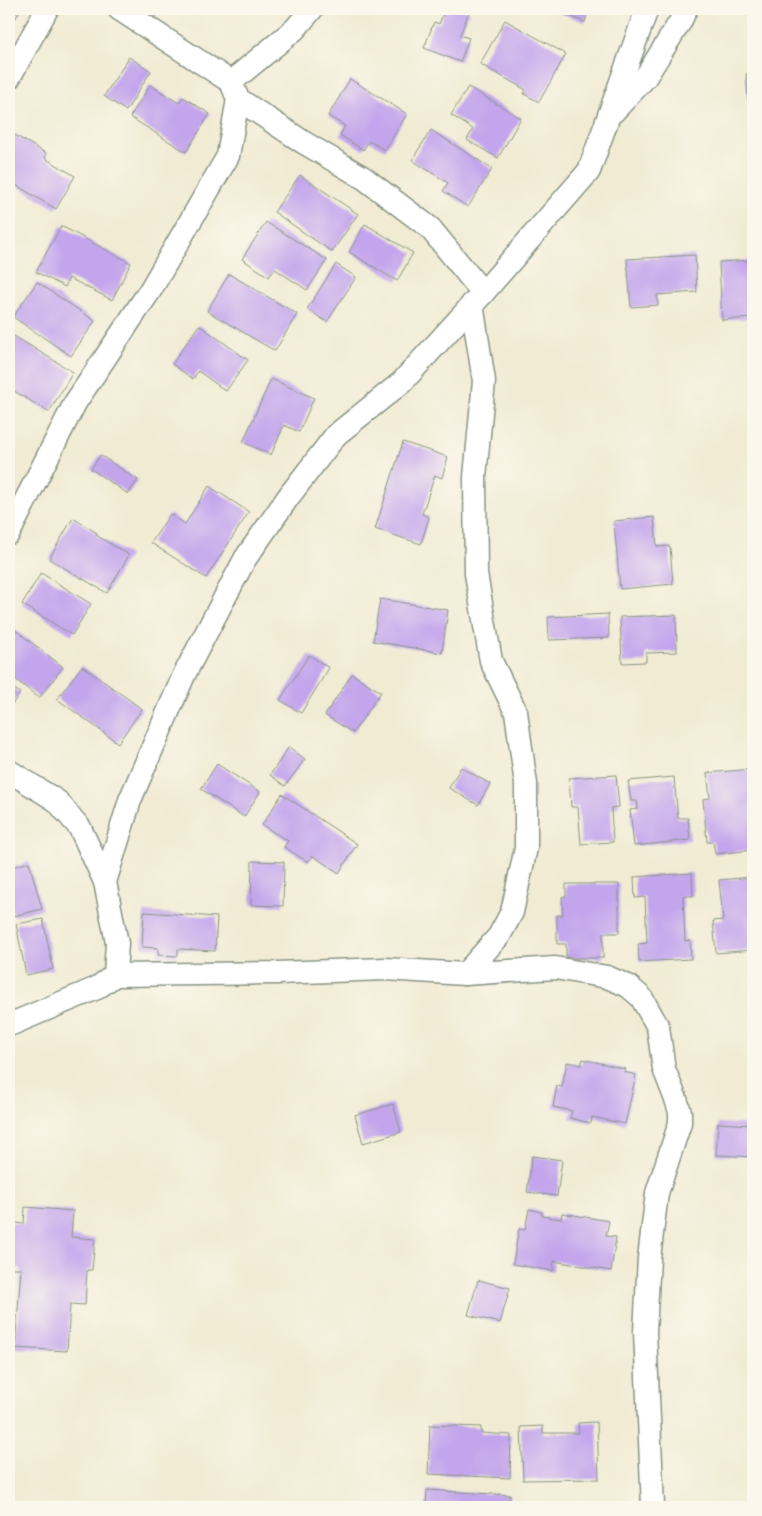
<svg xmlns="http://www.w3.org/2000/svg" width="762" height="1516" font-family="'Gentium Book Plus',serif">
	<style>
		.building { fill: #c2a5ec }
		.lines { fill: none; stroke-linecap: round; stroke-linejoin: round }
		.street-casing { stroke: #889484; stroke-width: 25 }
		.street { stroke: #fff; stroke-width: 22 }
	</style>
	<rect width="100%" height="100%" fill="#fbf7ec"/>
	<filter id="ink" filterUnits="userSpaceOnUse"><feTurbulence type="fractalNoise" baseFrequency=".02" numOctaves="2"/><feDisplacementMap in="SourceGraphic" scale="10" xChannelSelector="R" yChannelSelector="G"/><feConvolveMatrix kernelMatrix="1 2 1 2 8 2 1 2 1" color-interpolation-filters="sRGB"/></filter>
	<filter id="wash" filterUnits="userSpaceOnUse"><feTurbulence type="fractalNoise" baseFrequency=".0096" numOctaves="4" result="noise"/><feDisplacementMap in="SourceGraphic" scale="20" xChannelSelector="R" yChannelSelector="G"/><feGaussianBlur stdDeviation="1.12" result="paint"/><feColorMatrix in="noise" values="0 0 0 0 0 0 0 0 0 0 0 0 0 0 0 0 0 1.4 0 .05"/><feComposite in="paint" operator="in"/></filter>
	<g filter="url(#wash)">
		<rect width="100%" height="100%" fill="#f1ebd3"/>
		<g id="blocks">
			<g class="building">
				<polygon points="9,9 21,9 9,29"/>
				<polygon points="134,9 160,9 150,25"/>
				<polygon points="445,9 461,9 469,12 460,35 469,38 460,62 424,48 434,22 439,24"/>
				<polygon points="549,9 589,9 585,22"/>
				<polygon points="505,20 566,54 539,102 524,94 526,90 480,64"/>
				<polygon points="129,57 151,71 126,111 104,96"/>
				<polygon points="753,73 753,107 749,107 746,74"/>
				<polygon points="350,79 407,114 385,150 369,141 363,150 340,135 345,126 328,116"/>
				<polygon points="150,85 179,103 183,97 210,114 186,152 130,117"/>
				<polygon points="468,87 521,118 498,158 467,140 473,129 451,115"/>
				<polygon points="431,130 492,169 468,207 443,191 448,183 412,160"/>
				<polygon points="15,135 47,154 45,158 75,176 56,209 9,181 9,146"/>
				<polygon points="300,175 358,214 332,252 274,212"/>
				<polygon points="266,222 327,260 307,290 275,269 269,277 242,259"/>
				<polygon points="365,224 413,253 397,281 349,252"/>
				<polygon points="61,226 131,263 112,300 69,278 65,287 36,272"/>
				<polygon points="695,255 697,292 657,295 658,305 631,307 627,259"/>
				<polygon points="753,260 753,318 722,320 719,262"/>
				<polygon points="336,264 356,277 327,322 307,309"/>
				<polygon points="229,274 297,314 275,351 207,311"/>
				<polygon points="37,282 95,321 71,356 13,317"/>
				<polygon points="199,325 248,360 226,391 198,371 193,379 172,364"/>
				<polygon points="9,333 73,372 49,412 9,388"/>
				<polygon points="271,379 314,398 299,432 284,425 271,455 243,442"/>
				<polygon points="403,442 448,457 442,478 435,475 422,514 429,517 421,544 375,529"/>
				<polygon points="100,455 138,480 128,494 91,469"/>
				<polygon points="209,486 249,512 206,578 151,543 170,514 185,524"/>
				<polygon points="654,517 657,547 670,546 673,584 620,589 614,521"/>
				<polygon points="73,518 97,533 96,535 129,555 107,593 49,559"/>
				<polygon points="41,573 91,604 72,635 22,604"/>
				<polygon points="380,599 448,610 442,653 373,641"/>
				<polygon points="608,614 609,638 549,640 548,617"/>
				<polygon points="676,615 677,652 646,653 646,662 622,663 620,617"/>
				<polygon points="9,625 63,667 39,698 9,674"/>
				<polygon points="309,655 329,668 301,713 280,700"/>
				<polygon points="82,666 142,709 118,743 57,699"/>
				<polygon points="352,674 381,692 353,733 325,715"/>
				<polygon points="9,685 20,693 9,709"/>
				<polygon points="289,747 305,759 285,786 270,775"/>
				<polygon points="217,764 260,792 244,817 201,789"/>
				<polygon points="461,767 490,784 478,805 449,788"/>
				<polygon points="753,769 753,850 715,854 713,842 707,842 703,799 710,798 707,773"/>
				<polygon points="616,775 619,807 611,808 613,842 581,844 578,807 571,807 569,778"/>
				<polygon points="674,777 678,818 688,818 690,840 634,846 630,810 638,809 637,801 631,801 628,781"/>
				<polygon points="282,794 357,844 339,873 313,856 308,862 284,847 288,841 262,825"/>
				<polygon points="252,861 284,862 283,906 251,905"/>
				<polygon points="29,862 42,909 14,916 9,896 9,868"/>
				<polygon points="692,873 693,896 683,896 685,941 690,940 691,959 639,962 638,944 647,943 645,897 635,898 634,877"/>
				<polygon points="753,877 753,950 716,953 713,921 723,920 719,880"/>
				<polygon points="566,884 619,884 619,933 603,933 603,958 566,958 566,944 557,944 557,915 563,915 562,897 566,896"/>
				<polygon points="144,912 217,917 215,951 178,949 178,956 158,955 158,948 142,947"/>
				<polygon points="43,919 53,969 26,975 16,924"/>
				<polygon points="583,1059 625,1069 624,1072 636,1075 625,1124 592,1117 591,1123 570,1118 572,1111 553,1107 557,1086 562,1087 567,1062 581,1065"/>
				<polygon points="393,1104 401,1132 363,1143 355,1115"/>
				<polygon points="718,1123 753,1125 753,1157 716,1155"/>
				<polygon points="532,1156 562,1160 557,1196 527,1192"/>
				<polygon points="25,1207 73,1211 71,1237 95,1239 92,1270 87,1270 85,1305 70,1304 67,1351 15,1348 21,1268 9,1268 9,1222 24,1224"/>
				<polygon points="529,1209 542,1212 542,1216 561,1219 562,1213 609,1221 606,1236 616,1237 611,1271 554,1261 553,1271 513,1264 519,1229 525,1230"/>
				<polygon points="478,1280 510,1288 500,1323 468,1315"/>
				<polygon points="597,1422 599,1479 523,1480 521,1427 543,1426 543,1433 579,1433 578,1423"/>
				<polygon points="430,1425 481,1427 481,1433 511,1435 510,1478 428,1474"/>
				<polygon points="427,1490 510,1495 510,1507 426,1507"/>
			</g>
		</g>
	</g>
	<g filter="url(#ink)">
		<use href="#blocks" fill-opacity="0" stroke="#889484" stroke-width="1"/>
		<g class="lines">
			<g class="street-casing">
				<g id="street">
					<polyline points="119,9 231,82 238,99 303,142 364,178 430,228 483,293"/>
					<polyline points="9,78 47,9"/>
					<polyline points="231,82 295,29 312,9"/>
					<polyline points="614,111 645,78 680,22 686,9"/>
					<polyline points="9,533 75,403 151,289 228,156 238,99"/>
					<polyline points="9,771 57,801 80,828 105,882 117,943 115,975 97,988 9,1025"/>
					<polyline points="105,882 130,800 184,675 245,559 289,496 336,435 402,382 483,293 589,171 647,9"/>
					<polyline points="465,974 555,968 607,977 628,986 641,997 658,1027 664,1069 677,1102 680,1112 680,1123 657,1193 649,1258 645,1332 653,1507"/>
					<polyline points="115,975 277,973 385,969 465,974 499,936 512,912 526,848 526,784 516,712 491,661 476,574 475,477 484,381 472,304"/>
				</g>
			</g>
			<use href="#street" class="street"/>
		</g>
	</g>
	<rect width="762" height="1516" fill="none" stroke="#fbf7ec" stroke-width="30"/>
</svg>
